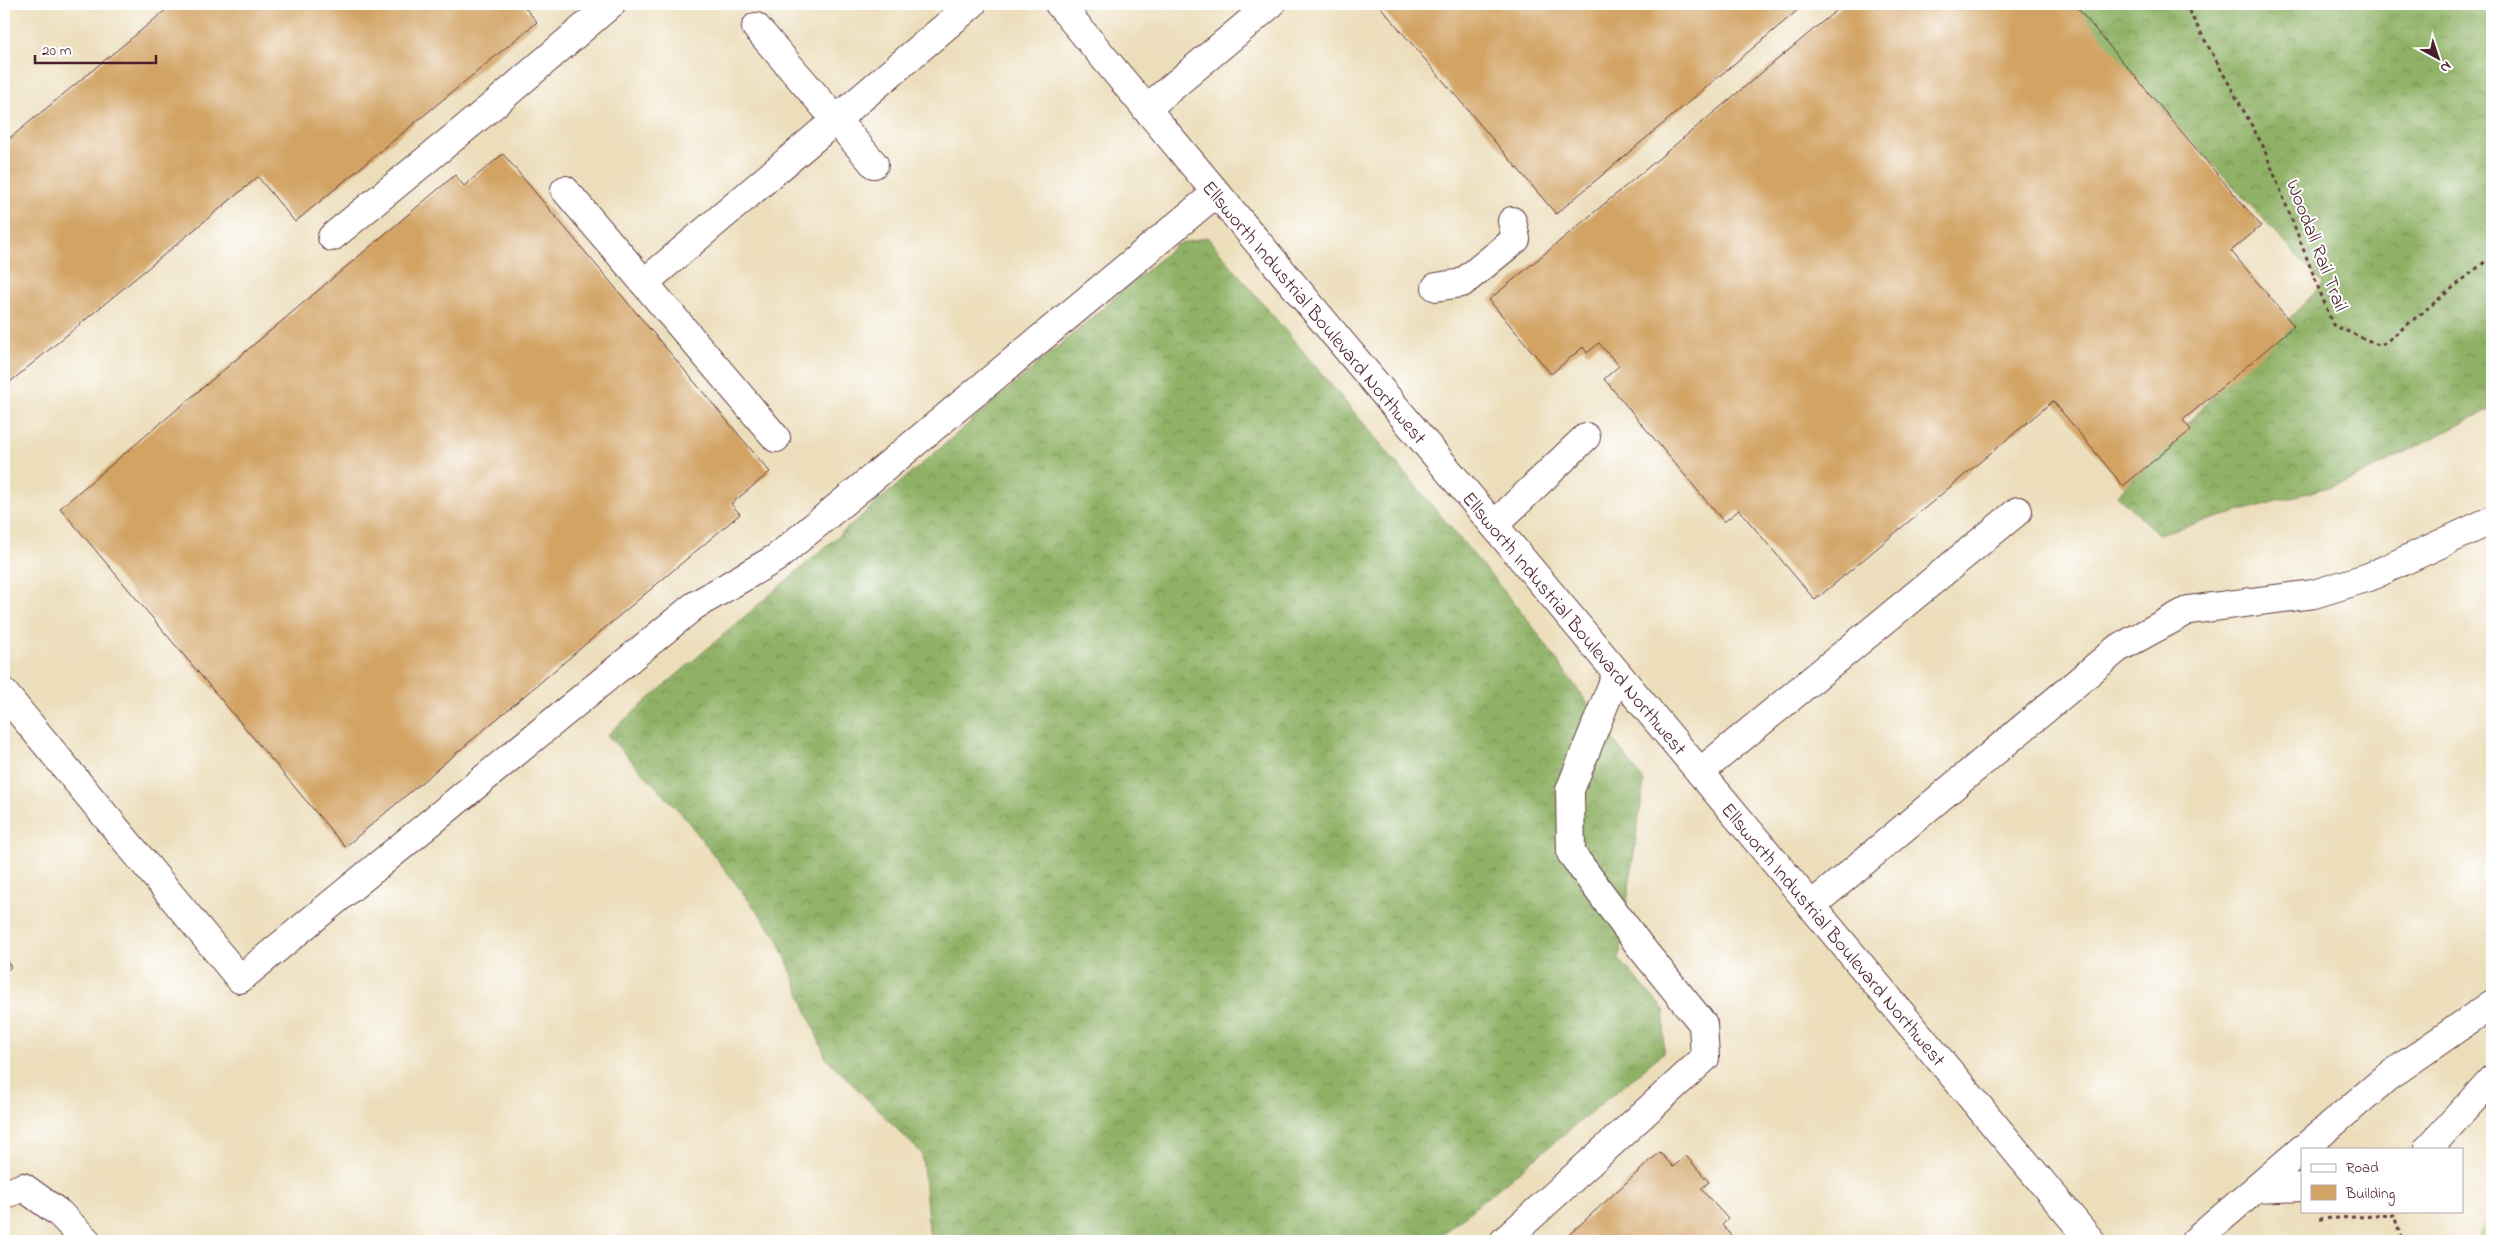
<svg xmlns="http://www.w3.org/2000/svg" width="2496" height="1245" font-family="'Indie Flower',sans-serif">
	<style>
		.forest { fill: url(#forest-crowns); stroke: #6d6848 }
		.park { fill: #b6cf74; stroke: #807750 }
		.building { fill: #d2a364 }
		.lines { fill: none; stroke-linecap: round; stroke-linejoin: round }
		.minor-casing { stroke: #623c41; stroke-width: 30 }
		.path { stroke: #623c41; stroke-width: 3; stroke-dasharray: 4 4; stroke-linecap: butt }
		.minor { stroke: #fff; stroke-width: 28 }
		.labels { text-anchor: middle; stroke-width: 4; stroke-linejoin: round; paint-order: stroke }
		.street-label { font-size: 20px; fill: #4a1f2b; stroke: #fff }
	</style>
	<defs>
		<pattern id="forest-crowns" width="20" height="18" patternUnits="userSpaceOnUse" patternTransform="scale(1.25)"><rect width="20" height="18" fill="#90b266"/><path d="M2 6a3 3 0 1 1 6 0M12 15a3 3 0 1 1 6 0" fill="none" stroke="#789054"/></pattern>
	</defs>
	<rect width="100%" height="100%" fill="#fff"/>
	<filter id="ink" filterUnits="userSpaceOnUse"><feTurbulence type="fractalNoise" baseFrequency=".02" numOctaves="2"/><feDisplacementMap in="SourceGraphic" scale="10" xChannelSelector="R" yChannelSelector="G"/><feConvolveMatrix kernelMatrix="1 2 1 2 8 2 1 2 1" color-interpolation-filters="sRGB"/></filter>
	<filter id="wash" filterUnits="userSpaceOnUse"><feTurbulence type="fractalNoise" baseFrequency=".0096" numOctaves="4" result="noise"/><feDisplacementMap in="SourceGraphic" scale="20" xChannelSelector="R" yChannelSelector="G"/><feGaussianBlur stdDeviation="1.12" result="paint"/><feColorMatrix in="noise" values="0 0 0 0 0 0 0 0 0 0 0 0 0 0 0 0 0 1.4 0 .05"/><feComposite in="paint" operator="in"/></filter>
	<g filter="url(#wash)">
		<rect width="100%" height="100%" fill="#ecdebb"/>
		<g class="forest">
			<polygon points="2066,4 2492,4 2492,408 2347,482 2158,534 2117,495 2323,284"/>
			<polygon points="1207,237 1525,616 1644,782 1619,959 1665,1011 1663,1053 1434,1241 930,1241 922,1154 826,1058 777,937 682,814 607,735 1176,245"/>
		</g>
		<polygon class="park" points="2492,1218 2492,1241 2485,1241 2478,1235"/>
		<g id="blocks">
			<g class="building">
				<polygon points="173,4 522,4 537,22 295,222 258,177 4,387 4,143"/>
				<polygon points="1378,4 1805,4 1556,214"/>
				<polygon points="1844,4 2074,4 2261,226 2231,251 2294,326 2183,420 2191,430 2123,486 2053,401 1815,600 1739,510 1724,522 1604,379 1619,366 1599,343 1587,353 1583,347 1551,374 1489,300"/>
				<polygon points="503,154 770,472 731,504 740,514 345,847 60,508 455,175 464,186"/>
				<polygon points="4,958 11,967 4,973"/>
				<polygon points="1660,1152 1673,1167 1686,1156 1709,1182 1701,1189 1728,1219 1722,1225 1737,1241 1562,1241"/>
			</g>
		</g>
	</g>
	<g filter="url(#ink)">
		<use href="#blocks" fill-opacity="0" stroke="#623c41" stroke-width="1"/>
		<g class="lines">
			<g class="minor-casing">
				<g id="minor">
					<polyline points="1059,4 2091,1241"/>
					<polyline points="756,27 874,164"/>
					<polyline points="1146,109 1271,4"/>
					<polyline points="565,190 776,438"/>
					<polyline points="332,237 496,103 611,4"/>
					<polyline points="644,283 972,4"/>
					<polyline points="1436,287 1462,283 1516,239 1512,221"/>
					<polyline points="1494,525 1586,437"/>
					<polyline points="4,693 240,979 694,606 776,558 1216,193"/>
					<polyline points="1700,772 2018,511"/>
					<polyline points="1811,906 2117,649 2189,610 2314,594 2369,577 2492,520"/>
					<polyline points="2303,1149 2386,1078 2492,1004"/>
					<polyline points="2428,1149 2492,1079"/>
					<polyline points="2256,1189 2302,1187"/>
					<polyline points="4,1195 23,1187 59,1213 87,1241"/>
					<polyline points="1504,1241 1705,1058 1703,1024 1639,945 1571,853 1570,790 1617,673"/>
					<polyline points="2195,1241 2302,1149"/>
				</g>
			</g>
			<g class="path">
				<polyline points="2185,4 2263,146 2333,325 2381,346 2492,256"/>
				<polyline points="2319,1219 2394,1215 2402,1241"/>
			</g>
			<use href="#minor" class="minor"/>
		</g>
	</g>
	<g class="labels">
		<g class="street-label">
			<text transform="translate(2318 245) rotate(69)" y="7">Woodall Rail Trail</text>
			<text transform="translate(1315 312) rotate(50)" y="7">Ellsworth Industrial Boulevard Northwest</text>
			<text transform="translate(1575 623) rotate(50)" y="7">Ellsworth Industrial Boulevard Northwest</text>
			<text transform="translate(1834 934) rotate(50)" y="7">Ellsworth Industrial Boulevard Northwest</text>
		</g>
	</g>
	<rect width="2496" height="1245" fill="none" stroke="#fff" stroke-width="20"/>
	<rect x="2301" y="1148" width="162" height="65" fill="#ffffff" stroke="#b7a5aa"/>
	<rect x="2311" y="1164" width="25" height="8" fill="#ffffff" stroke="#b7a5aa"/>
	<text x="2346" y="1172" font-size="15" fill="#4a1f2b">Road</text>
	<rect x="2311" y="1185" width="25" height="15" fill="#d2a364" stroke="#b7a5aa"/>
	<text x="2346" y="1198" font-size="15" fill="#4a1f2b">Building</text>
	<g transform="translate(2438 58) rotate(140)" stroke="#ffffff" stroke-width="4" paint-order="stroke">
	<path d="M0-4L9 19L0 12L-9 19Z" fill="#4a1f2b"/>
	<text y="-8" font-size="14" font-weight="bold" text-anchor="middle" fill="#4a1f2b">N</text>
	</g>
	<path d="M35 55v8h121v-8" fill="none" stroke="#4a1f2b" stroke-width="2.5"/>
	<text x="42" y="55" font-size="15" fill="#4a1f2b" stroke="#ffffff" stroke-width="4" paint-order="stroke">20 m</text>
</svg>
